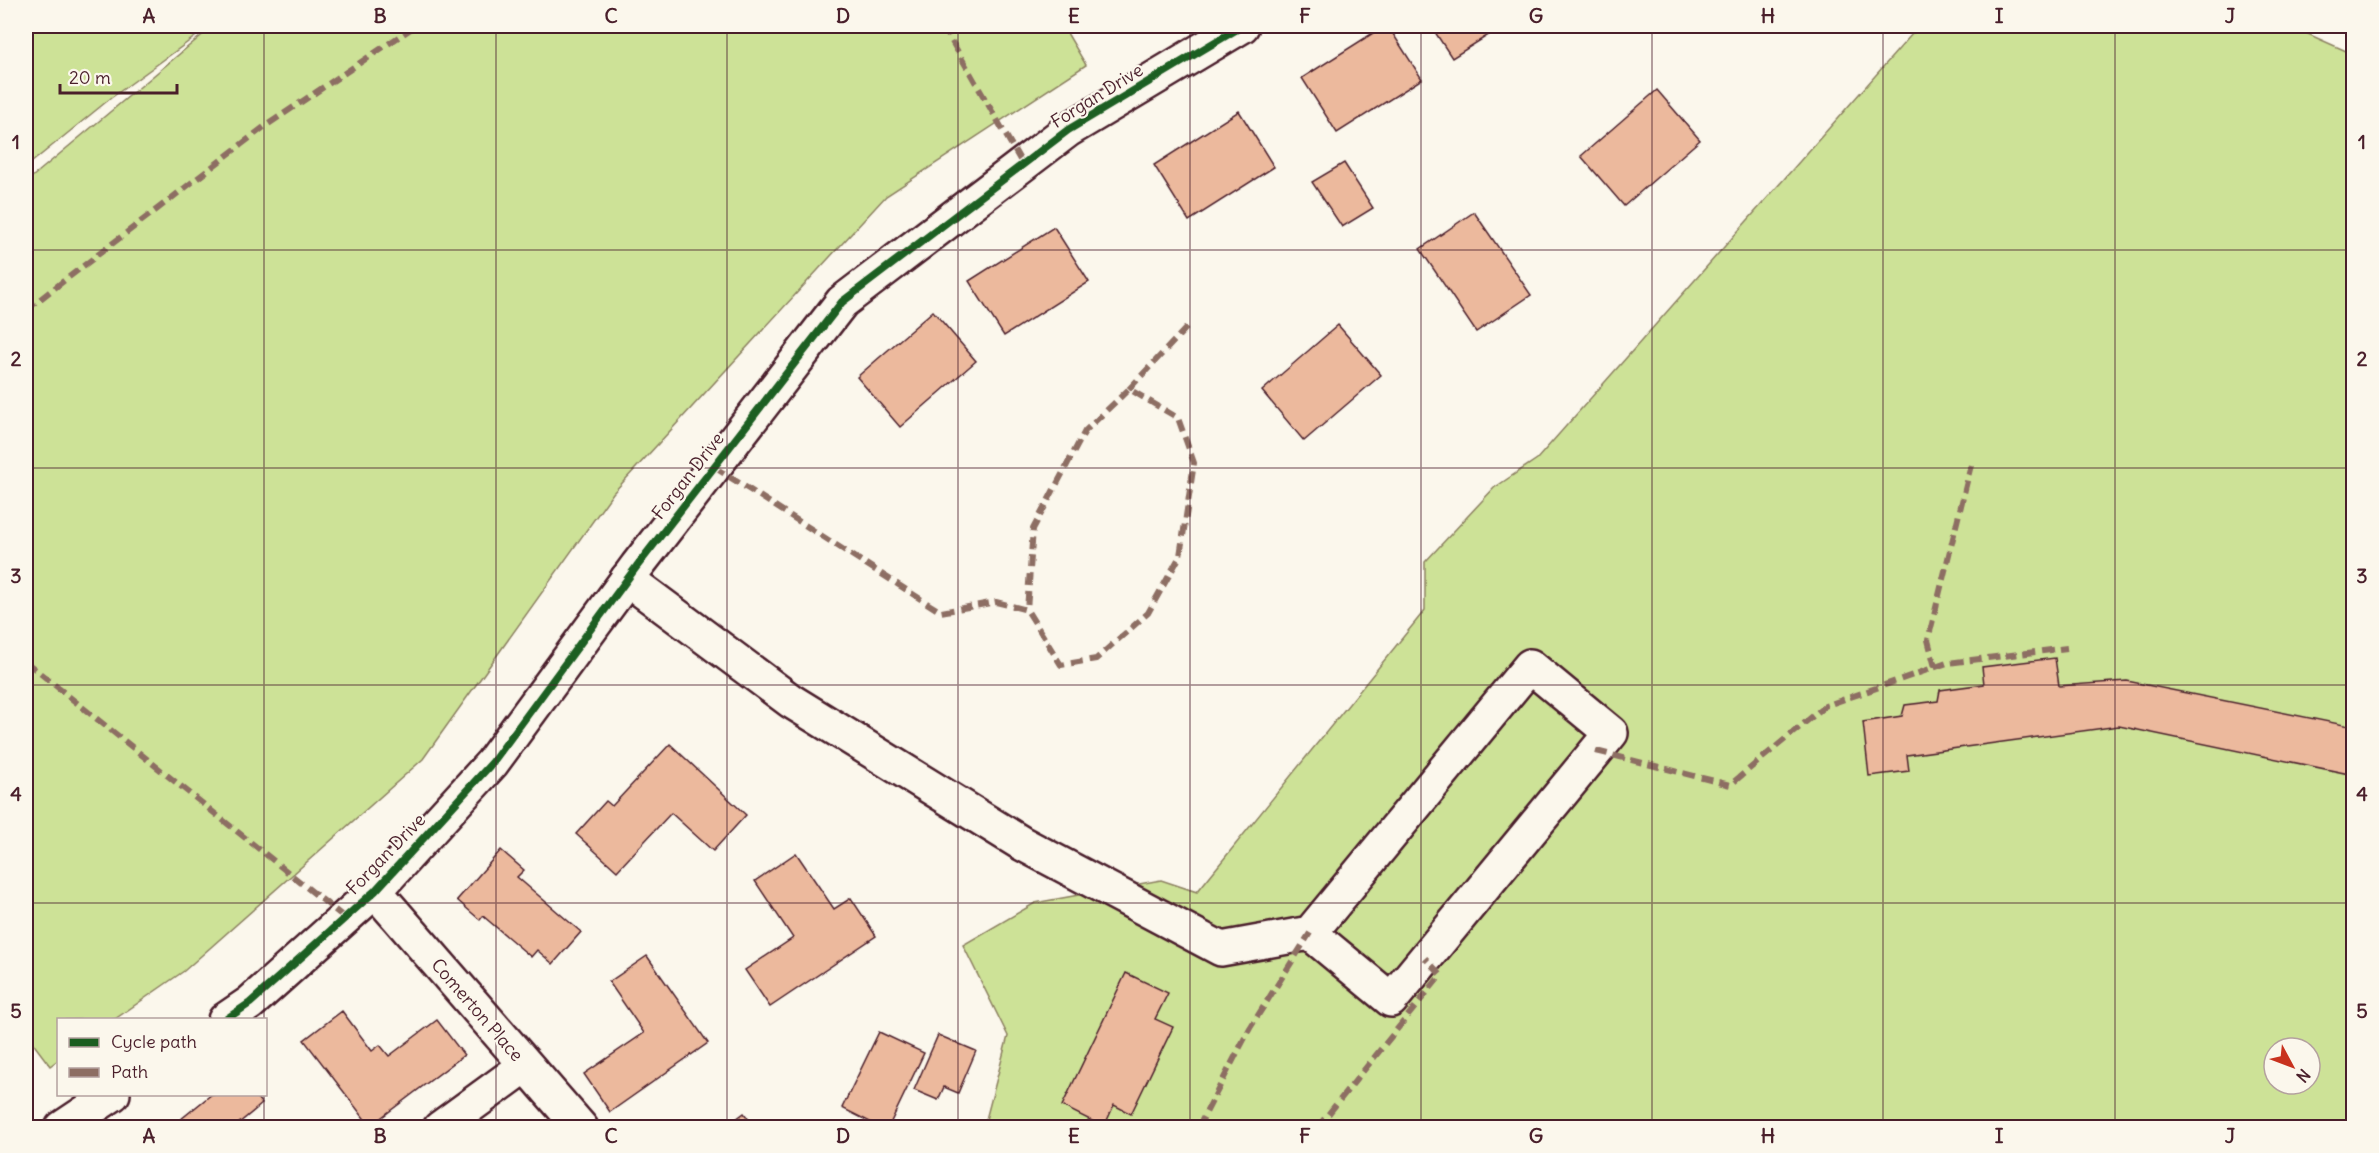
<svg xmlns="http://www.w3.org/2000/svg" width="2379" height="1153" font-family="Delius,sans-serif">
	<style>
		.green { fill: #cde297; stroke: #8c8061; stroke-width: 1.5; fill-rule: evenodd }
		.building { fill: #ecb99d; stroke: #4a1f2b; stroke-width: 1.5 }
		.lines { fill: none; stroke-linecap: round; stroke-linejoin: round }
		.minor-casing { stroke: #4a1f2b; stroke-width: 38 }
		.minor { stroke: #fbf7ec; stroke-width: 33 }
		.quiet { stroke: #8d6e63; stroke-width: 6; stroke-dasharray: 12 6; stroke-linecap: butt }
		.cycleway-casing { stroke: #fbf7ec; stroke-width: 11 }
		.cycleway { stroke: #1b5e20; stroke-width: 8 }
		.grid { fill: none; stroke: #4a1f2b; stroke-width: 1.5; stroke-opacity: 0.55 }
		.labels { text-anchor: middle; stroke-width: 4.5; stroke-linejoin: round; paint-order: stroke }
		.street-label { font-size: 18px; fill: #4a1f2b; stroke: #fbf7ec }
		.neatline { fill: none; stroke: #4a1f2b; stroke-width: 2 }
		.grid-label { font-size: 20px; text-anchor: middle; font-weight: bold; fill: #4a1f2b }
	</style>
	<rect width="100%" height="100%" fill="#fbf7ec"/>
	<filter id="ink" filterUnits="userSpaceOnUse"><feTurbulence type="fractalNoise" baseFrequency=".0167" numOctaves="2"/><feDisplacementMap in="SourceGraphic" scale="12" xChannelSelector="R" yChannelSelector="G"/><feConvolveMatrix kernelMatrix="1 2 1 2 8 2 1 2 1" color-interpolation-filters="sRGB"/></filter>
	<g filter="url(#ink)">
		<g class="green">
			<polygon points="26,26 210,26 111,98 26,167"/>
			<polygon points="213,26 1063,26 1086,65 886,196 613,493 423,759 184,971 115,1019 58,1020 58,1060 50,1066 26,1034 26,182"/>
			<path d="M1924 26H2290L2353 54V1127H984L1008 1036 963 945 1035 903 1161 880 1197 892 1425 610V562L1494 488 1537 459 1912 34ZM2274 1048H2310V1084H2274Z"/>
		</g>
		<g class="building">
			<polygon points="1384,26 1388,26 1422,79 1337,133 1302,78"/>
			<polygon points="1431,26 1503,26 1452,58"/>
			<polygon points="1657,90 1700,140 1624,206 1581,156"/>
			<polygon points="1239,111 1274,167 1189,221 1154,165"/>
			<polygon points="1344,163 1373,208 1342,227 1312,182"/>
			<polygon points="1474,212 1531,295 1476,332 1420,249"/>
			<polygon points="1054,227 1089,282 1004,336 969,281"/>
			<polygon points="933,311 976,361 900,427 857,377"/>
			<polygon points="1338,325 1381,375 1304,441 1262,391"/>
			<polygon points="2055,658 2059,686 2127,681 2354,727 2354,775 2119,726 1907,755 1909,771 1869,776 1863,722 1902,716 1905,705 1938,701 1940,690 1984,684 1982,667"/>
			<polygon points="670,744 746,815 713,851 671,813 617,871 576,834 606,801 612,806"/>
			<polygon points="501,850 524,870 517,877 581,932 553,964 537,950 531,957 483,916 480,920 457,900"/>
			<polygon points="796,853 834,909 851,898 876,936 770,1007 745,970 793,938 755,881"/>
			<polygon points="647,956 708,1043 610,1112 584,1074 644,1033 609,982"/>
			<polygon points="1126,973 1168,993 1155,1019 1173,1027 1131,1114 1114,1105 1104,1127 1062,1106"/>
			<polygon points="342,1011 372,1051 380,1045 389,1056 437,1020 464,1055 370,1126 304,1040"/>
			<polygon points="879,1032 924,1053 888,1128 882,1128 842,1108"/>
			<polygon points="938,1035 976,1051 958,1093 944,1087 938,1100 914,1090"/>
			<polygon points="212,1094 254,1094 262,1104 233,1128 170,1128"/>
			<polygon points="744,1113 755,1128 724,1128"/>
		</g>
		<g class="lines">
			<g class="minor-casing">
				<g id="minor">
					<polyline points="627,579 791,701 1021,843 1221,949 1310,933 1530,666 1611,733 1391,1000 1310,933"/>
					<polyline points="375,891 581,1128"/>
					<polyline points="225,1020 250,1003 375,891 492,763 637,566 842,302 1068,130 1242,26"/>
					<polyline points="62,1128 113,1094"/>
					<polyline points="440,1128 525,1066"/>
				</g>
			</g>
			<use href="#minor" class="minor"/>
			<g class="quiet">
				<polyline points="943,26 1023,165"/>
				<polyline points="26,310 264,127 415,26"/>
				<polyline points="1129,389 1189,325"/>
				<polyline points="714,467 941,612 996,602 1027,610 1061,665 1096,659 1148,613 1180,556 1194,463 1178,418 1129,389 1085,431 1033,529 1027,610"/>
				<polyline points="26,662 345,918"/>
				<polyline points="1935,667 1928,640 1971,465"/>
				<polyline points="1596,751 1730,785 1825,706 1947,663 2067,648"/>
				<polyline points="1198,1128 1250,1028 1310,933"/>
				<polyline points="1317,1128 1441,975 1425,958"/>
			</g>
			<g class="cycleway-casing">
				<polyline id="cycleway" points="225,1020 250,1003 375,891 492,763 637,566 842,302 1068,130 1242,26"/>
			</g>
			<use href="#cycleway" class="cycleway"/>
		</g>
	</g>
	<path class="grid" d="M264 26V1020M496 26V1128M727 26V1128M958 26V1128M1190 26V1128M1421 26V1128M1652 26V1128M1883 26V1128M2115 26V1128M26 250H2354M26 468H2354M26 685H2354M26 903H2354M264 1094V1128"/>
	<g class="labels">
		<g class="street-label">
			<text transform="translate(1097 96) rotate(-32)" y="6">Forgan Drive</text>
			<text transform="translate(688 476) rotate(-52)" y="6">Forgan Drive</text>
			<text transform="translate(386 854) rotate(-46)" y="6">Forgan Drive</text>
			<text transform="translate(477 1010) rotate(49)" y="6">Comerton Place</text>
		</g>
	</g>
	<rect width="2379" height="1153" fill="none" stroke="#fbf7ec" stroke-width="66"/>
	<rect x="57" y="1018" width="210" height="78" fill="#fbf7ec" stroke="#b4a19f" stroke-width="1.5"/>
	<rect x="69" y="1038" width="30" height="9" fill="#1b5e20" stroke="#b4a19f" stroke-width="1.5"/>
	<text x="111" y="1048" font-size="18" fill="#4a1f2b">Cycle path</text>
	<rect x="69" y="1068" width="30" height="9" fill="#8d6e63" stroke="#b4a19f" stroke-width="1.5"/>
	<text x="111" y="1078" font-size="18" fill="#4a1f2b">Path</text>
	<g transform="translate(2292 1066) rotate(131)"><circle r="28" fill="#fbf7ec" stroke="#b4a19f" stroke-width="1.5"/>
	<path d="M0-4.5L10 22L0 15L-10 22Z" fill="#c8321e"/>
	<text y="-9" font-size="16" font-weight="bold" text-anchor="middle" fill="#4a1f2b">N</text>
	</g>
	<path d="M60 84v9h117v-9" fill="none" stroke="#4a1f2b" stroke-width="3"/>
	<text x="69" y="84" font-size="18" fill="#4a1f2b" stroke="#fbf7ec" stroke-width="4.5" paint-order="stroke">20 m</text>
	<rect x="33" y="33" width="2313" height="1087" class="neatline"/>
	<g class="grid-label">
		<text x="149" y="23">A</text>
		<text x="380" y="23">B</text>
		<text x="611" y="23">C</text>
		<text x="843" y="23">D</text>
		<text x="1074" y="23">E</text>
		<text x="1305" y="23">F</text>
		<text x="1536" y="23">G</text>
		<text x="1768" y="23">H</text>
		<text x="1999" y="23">I</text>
		<text x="2230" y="23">J</text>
		<text x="16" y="149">1</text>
		<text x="2362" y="149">1</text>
		<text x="16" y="366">2</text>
		<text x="2362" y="366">2</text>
		<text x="16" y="583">3</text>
		<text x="2362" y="583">3</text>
		<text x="16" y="801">4</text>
		<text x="2362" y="801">4</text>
		<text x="16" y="1018">5</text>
		<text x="2362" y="1018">5</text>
		<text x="149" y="1143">A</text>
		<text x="380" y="1143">B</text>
		<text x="611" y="1143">C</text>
		<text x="843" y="1143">D</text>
		<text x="1074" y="1143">E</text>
		<text x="1305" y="1143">F</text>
		<text x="1536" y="1143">G</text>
		<text x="1768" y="1143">H</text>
		<text x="1999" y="1143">I</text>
		<text x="2230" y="1143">J</text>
	</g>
</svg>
